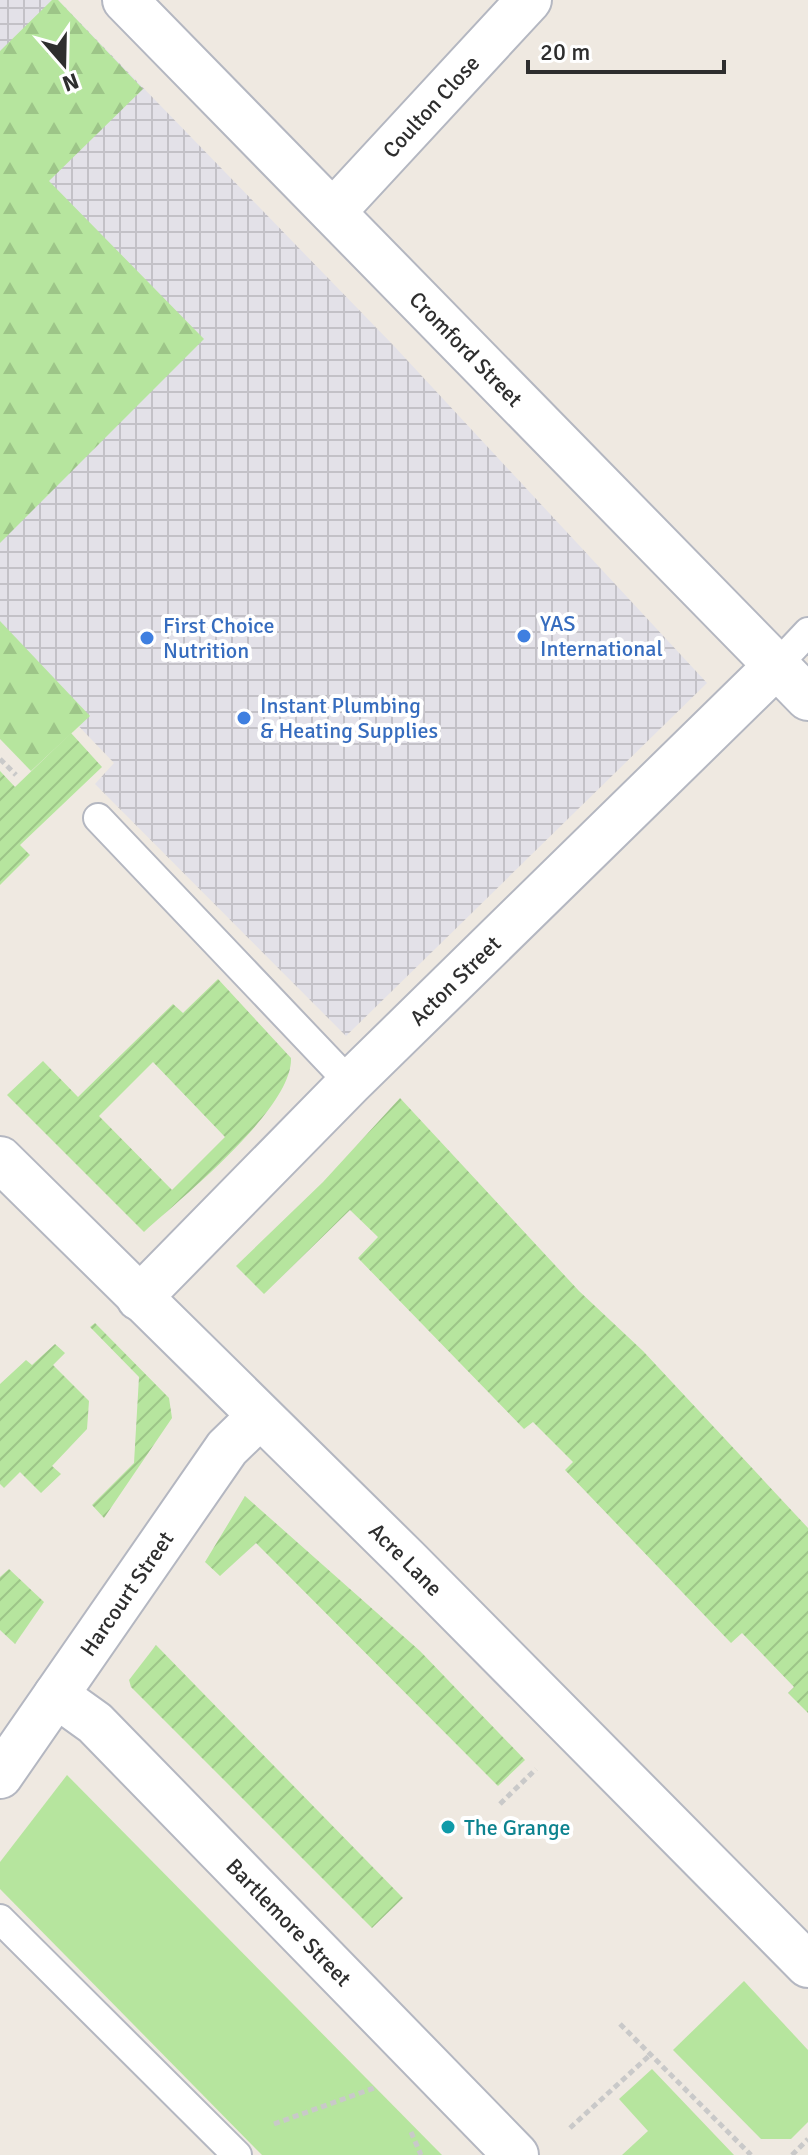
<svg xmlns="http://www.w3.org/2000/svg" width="808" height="2155" font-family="Signika,sans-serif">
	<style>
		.industrial { fill: url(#industrial-grid) }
		.grass { fill: #b6e59e }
		.forest { fill: url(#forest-firs) }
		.garden { fill: url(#garden-furrows); fill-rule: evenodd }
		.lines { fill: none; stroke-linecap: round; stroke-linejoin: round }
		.lane-casing { stroke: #b4b7c1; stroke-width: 32 }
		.street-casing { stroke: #b4b7c1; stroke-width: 48 }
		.path { stroke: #c9c9c9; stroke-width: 5; stroke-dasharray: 6 4; stroke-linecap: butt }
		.lane { stroke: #fff; stroke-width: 28 }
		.street { stroke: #fff; stroke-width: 44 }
		.shop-dot { fill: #3f7fe0; stroke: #fff; stroke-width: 3 }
		.culture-dot { fill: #0f9aa8; stroke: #fff; stroke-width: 3 }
		.labels { text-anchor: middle; stroke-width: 8; stroke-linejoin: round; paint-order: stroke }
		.street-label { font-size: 22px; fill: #2e2e2e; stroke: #fff }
		.shop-label { font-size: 22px; fill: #366cbe; stroke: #fff; text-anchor: start }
		.culture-label { font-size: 22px; fill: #0d838f; stroke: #fff; text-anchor: start }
	</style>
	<defs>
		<pattern id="industrial-grid" width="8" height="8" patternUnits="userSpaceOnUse" patternTransform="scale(2)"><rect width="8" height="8" fill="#e3e1e8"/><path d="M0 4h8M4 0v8" fill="none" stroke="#c3c1c7"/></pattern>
		<pattern id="forest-firs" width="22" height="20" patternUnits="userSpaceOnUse" patternTransform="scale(2)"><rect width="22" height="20" fill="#b6e59e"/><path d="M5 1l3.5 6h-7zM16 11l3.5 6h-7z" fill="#9dc588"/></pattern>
		<pattern id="garden-furrows" width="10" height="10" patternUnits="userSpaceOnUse" patternTransform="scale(2)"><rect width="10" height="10" fill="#b6e59e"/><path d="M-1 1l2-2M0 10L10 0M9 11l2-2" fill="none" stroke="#9dc588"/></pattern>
	</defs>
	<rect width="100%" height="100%" fill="#efe9e1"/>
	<polygon class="industrial" points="0,0 58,0 394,346 707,683 346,1036 95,784 114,763 0,644"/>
	<g class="grass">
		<polygon points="67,1775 442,2155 262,2155 0,1889 0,1862"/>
		<polygon points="744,1981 808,2050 808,2122 791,2139 761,2139 673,2050"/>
		<polygon points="652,2069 734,2155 622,2155 648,2131 619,2099"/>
	</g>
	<g class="forest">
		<polygon points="52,0 58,0 143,89 49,181 204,339 0,543 0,51"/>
		<polygon points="0,621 90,716 31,771 0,739"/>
	</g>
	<g class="garden">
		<polygon points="71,733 102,767 20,845 30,855 0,885 0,771 15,787"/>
		<path d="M218 979 291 1058C293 1109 182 1197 144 1232L7 1095 43 1061 78 1097 173 1004 183 1013ZM153 1062 225 1137 172 1190 99 1116Z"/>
		<polygon points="400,1098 579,1291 643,1351 808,1528 808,1713 788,1693 794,1687 742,1633 731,1643 565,1470 573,1462 533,1422 524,1429 358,1258 378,1237 350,1210 264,1294 236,1266 323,1182"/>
		<polygon points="95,1323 169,1398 172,1418 104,1518 92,1505 134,1463 139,1377 90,1327"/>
		<polygon points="55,1344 65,1353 53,1365 89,1401 87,1429 52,1466 61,1474 41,1493 20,1472 4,1488 0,1484 0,1384 26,1360 32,1365"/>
		<polygon points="245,1496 420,1651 525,1760 498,1786 256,1543 220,1576 205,1562"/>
		<polygon points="9,1569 44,1602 15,1644 0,1630 0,1577"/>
		<polygon points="156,1645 403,1898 372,1928 131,1687 129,1680"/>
	</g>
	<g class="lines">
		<g class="lane-casing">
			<g id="lane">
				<polyline points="776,666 808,632"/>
				<polyline points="98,818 350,1083"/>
				<polyline points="0,1919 237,2155"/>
			</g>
		</g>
		<g class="street-casing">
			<g id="street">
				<path id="s1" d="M125 0 808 698"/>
				<path id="s2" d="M333 212 529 0"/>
				<path id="s3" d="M0 1159 408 1561 808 1965"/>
				<path id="s4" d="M139 1298 350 1083 776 666"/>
				<path id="s5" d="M56 1695 95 1723 516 2155"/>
				<path id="s6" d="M0 1776 227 1448 259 1417"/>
			</g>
		</g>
		<g class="path">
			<polyline points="0,759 16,775"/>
			<polyline points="500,1804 536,1769"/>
			<polyline points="620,2024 751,2155"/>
			<polyline points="274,2124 374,2088"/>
			<polyline points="570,2128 651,2054"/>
			<polyline points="411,2132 421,2155"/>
			<polyline points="792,2155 808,2139"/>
		</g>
		<use href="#lane" class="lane"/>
		<use href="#street" class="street"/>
	</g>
	<g class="shop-dot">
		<circle cx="524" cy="636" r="8"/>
		<circle cx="147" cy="638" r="8"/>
		<circle cx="244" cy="718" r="8"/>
	</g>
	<circle class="culture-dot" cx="448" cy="1827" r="8"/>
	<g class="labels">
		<g class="street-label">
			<text dy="8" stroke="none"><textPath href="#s2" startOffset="144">Coulton Close</textPath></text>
			<text dy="8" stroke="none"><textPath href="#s1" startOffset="488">Cromford Street</textPath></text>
			<text dy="8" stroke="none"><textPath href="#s4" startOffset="448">Acton Street</textPath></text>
			<text dy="8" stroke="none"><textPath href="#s3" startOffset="570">Acre Lane</textPath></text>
			<text dy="8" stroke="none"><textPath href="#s6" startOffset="222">Harcourt Street</textPath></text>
			<text dy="8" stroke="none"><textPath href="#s5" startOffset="326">Bartlemore Street</textPath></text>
		</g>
		<g class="shop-label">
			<text x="540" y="631">YAS<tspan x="540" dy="25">International</tspan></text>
			<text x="163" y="633">First Choice<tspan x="163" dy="25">Nutrition</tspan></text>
			<text x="260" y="713">Instant Plumbing<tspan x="260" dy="25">&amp; Heating Supplies</tspan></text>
		</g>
		<g class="culture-label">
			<text x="464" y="1835">The Grange</text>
		</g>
	</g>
	<g transform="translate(64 64) rotate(160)" stroke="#ffffff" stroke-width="6" paint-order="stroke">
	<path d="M0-6L14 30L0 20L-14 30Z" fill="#2e2e2e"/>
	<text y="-12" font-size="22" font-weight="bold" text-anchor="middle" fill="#2e2e2e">N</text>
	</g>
	<path d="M528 60v12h196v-12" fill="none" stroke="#2e2e2e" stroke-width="4"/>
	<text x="540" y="60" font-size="24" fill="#2e2e2e" stroke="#ffffff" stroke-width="6" paint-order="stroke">20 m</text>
</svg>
